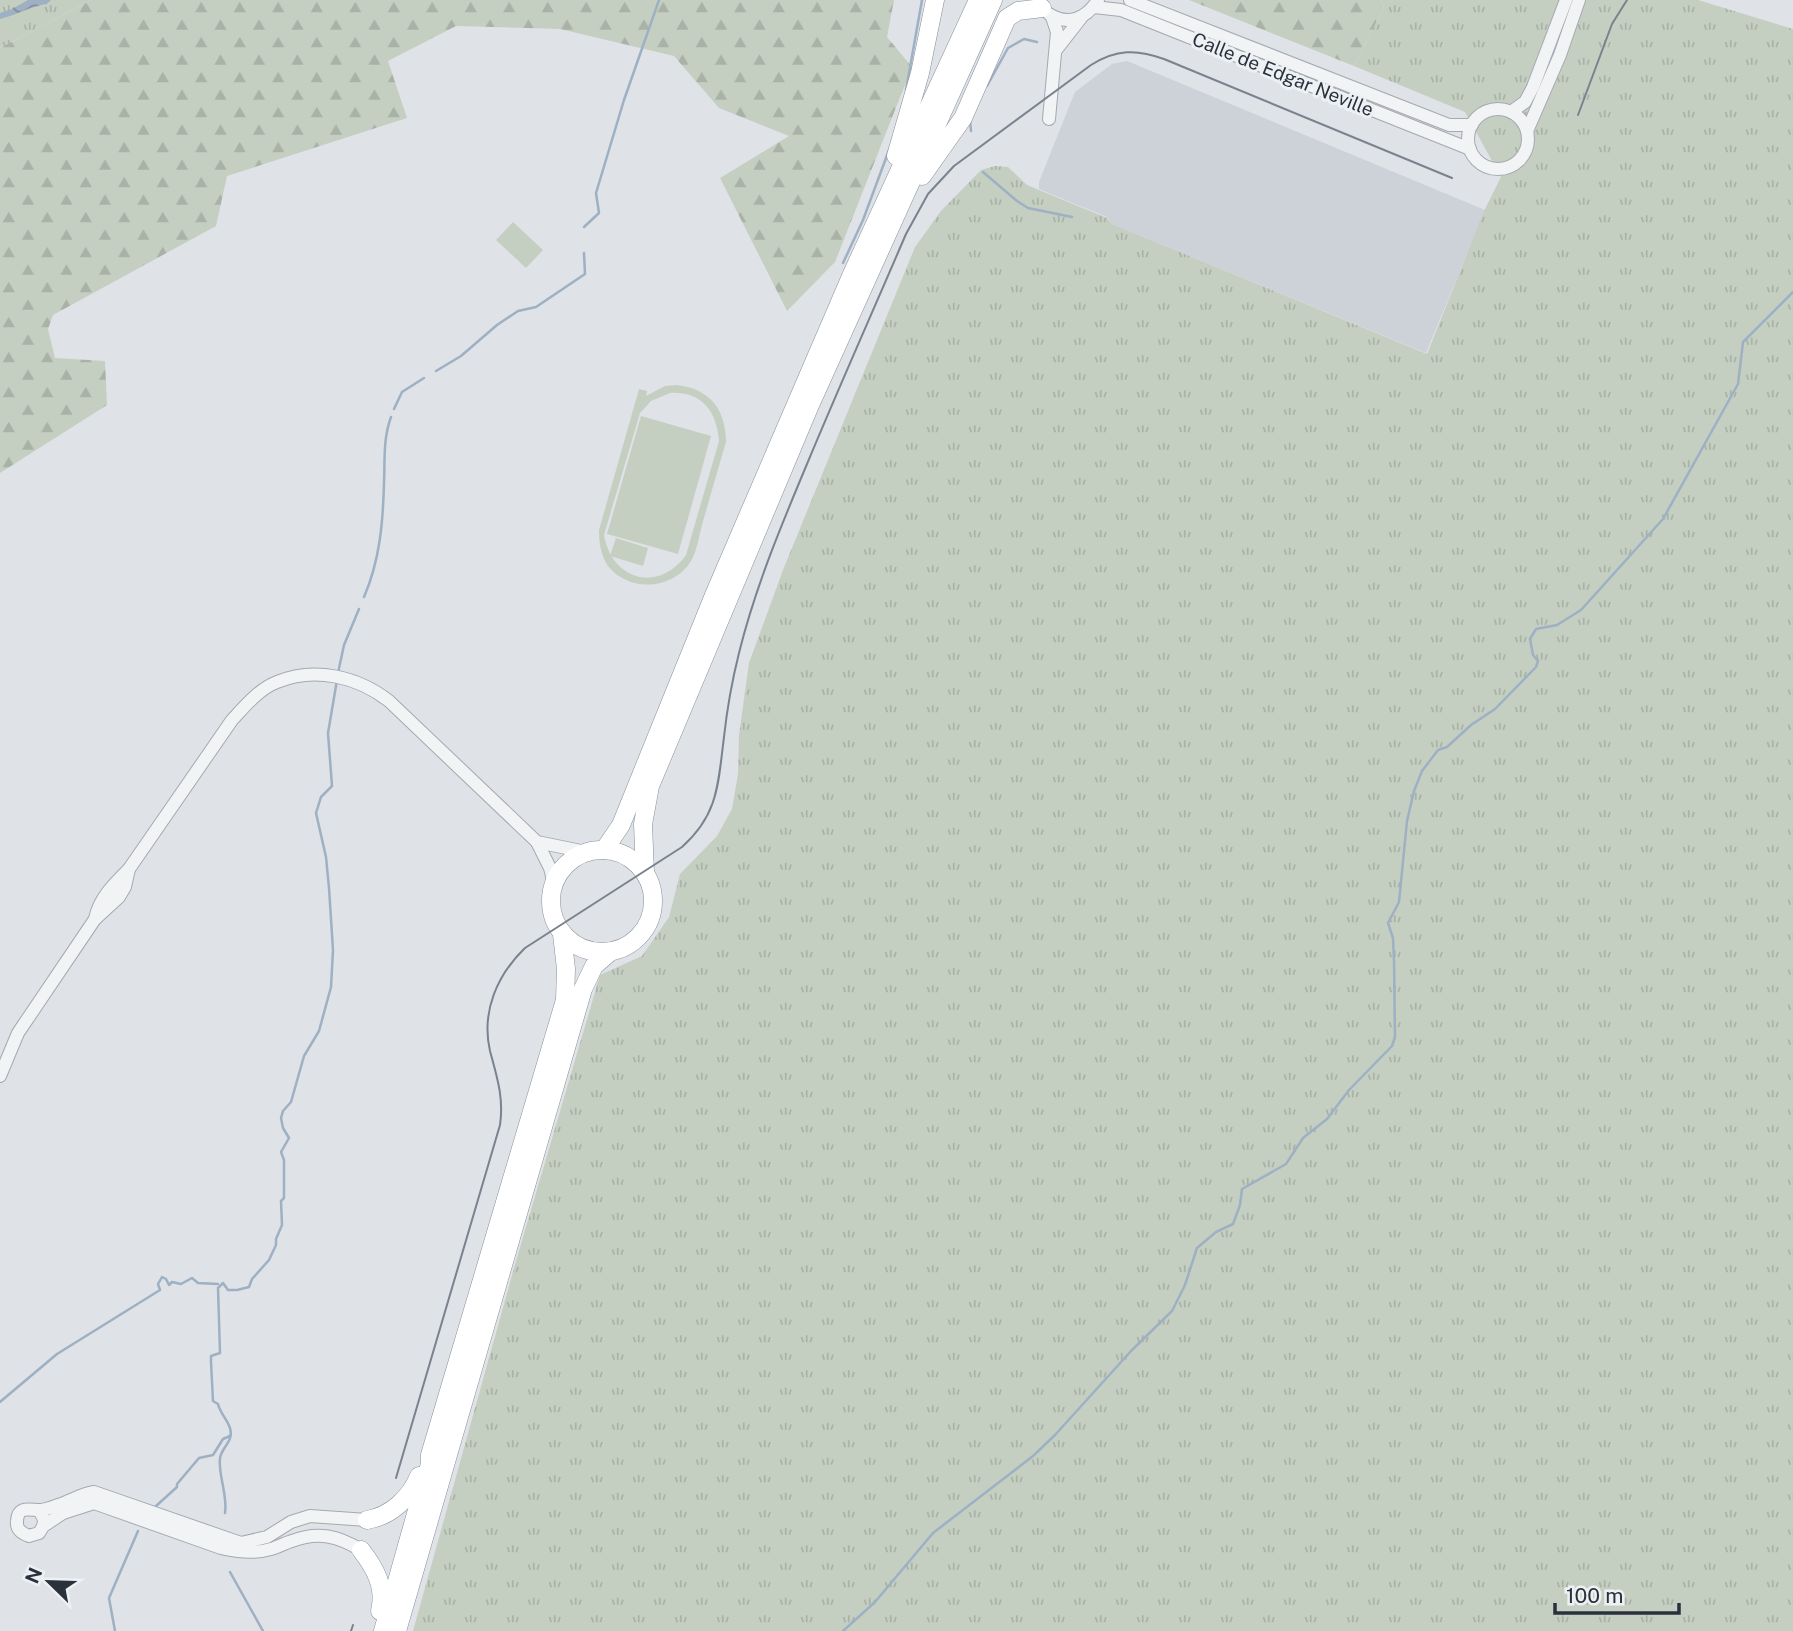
<svg xmlns="http://www.w3.org/2000/svg" width="1793" height="1631" font-family="'Public Sans',sans-serif">
	<style>
		.built { fill: #cdd1d8 }
		.grass { fill: url(#grass-tufts) }
		.forest { fill: url(#forest-firs) }
		.pitch { fill: #c5cfc1; fill-rule: evenodd }
		.water { fill: url(#water-waves) }
		.lines { fill: none; stroke-linecap: round; stroke-linejoin: round }
		.stream { stroke: #9eb0c3; stroke-width: 2.5 }
		.minor-casing { stroke: #a5a9b0; stroke-width: 14 }
		.highway-casing { stroke: #88909b; stroke-width: 19 }
		.minor { stroke: #f1f3f5; stroke-width: 12 }
		.highway { stroke: #fff; stroke-width: 18 }
		.tram { stroke: #7a828e; stroke-width: 2 }
		.labels { text-anchor: middle; stroke-width: 6; stroke-linejoin: round; paint-order: stroke }
		.street-label { font-size: 19px; fill: #2a313c; stroke: #eef1f4 }
	</style>
	<defs>
		<pattern id="grass-tufts" width="24" height="20" patternUnits="userSpaceOnUse" patternTransform="scale(1.75)"><rect width="24" height="20" fill="#c5cfc1"/><path d="M3 7l-1-3M5 7V3M7 7l1-3M15 17l-1-3M17 17v-4M19 17l1-3" fill="none" stroke="#a9b2a7"/></pattern>
		<pattern id="forest-firs" width="22" height="20" patternUnits="userSpaceOnUse" patternTransform="scale(1.75)"><rect width="22" height="20" fill="#c5cfc1"/><path d="M5 1l3.5 6h-7zM16 11l3.5 6h-7z" fill="#a9b2a7"/></pattern>
		<pattern id="water-waves" width="16" height="10" patternUnits="userSpaceOnUse" patternTransform="scale(1.75)"><rect width="16" height="10" fill="#9eb0c3"/><path d="M0 5q4-4 8 0t8 0" fill="none" stroke="#8190a0"/></pattern>
	</defs>
	<rect width="100%" height="100%" fill="#dfe2e7"/>
	<polygon class="built" points="1127,61 1485,210 1426,353 1112,224 1107,217 1039,189 1039,182 1075,92 1112,64"/>
	<g class="grass">
		<polygon points="0,0 92,0 0,48"/>
		<polygon points="1381,0 1698,0 1793,29 1793,1631 413,1631 514,1268 600,975 642,956 669,917 680,874 717,836 732,809 738,774 739,735 749,663 783,570 915,247 941,211 981,170 995,166 1008,167 1027,185 1107,218 1112,224 1427,354 1484,211 1501,177 1465,112 1354,66 1384,7"/>
	</g>
	<g class="forest">
		<polygon points="92,0 894,0 887,37 912,67 835,262 787,311 720,178 789,136 719,108 674,56 560,29 456,26 388,61 407,118 227,176 216,226 53,315 48,329 55,358 105,361 107,405 0,473 0,48"/>
		<polygon points="1189,0 1381,0 1384,7 1354,66"/>
	</g>
	<g class="pitch">
		<polygon points="513,222 543,250 526,268 496,240"/>
		<path d="M676 385C709 388 726 409 726 442 718 469 710 497 702 525 699 536 697 551 691 561 678 583 647 591 624 579 604 569 599 551 599 530L639 389 647 391 646 396 665 386ZM670 393C702 391 717 412 719 441L686 555C659 593 612 581 604 535L640 413 651 401Z"/>
		<polygon points="641,416 711,436 678,554 607,534"/>
		<polygon points="616,538 648,548 643,566 610,556"/>
	</g>
	<path class="water" d="M28 0H51L47 4C31 6 17 15 0 19V13L12 9Z"/>
	<g class="lines">
		<g class="stream">
			<polyline points="987,86 1008,48 1024,39 1037,42"/>
			<polyline points="906,90 922,0"/>
			<polyline points="970,120 971,131"/>
			<polyline points="983,172 1017,201 1028,208 1072,217"/>
			<polyline points="584,227 599,213 596,193 624,100 659,0"/>
			<polyline points="843,263 863,220 889,150"/>
			<polyline points="436,371 461,356 497,325 518,311 536,307 585,274 584,253"/>
			<polyline points="394,409 402,392 424,378"/>
			<path d="M364 597C380 560 383 522 384 483 385 459 383 439 391 417"/>
			<polyline points="338,673 344,645 359,609"/>
			<polyline points="237,1290 249,1287 252,1279 269,1260 276,1245 276,1239 282,1225 281,1201 284,1198 284,1160 281,1152 289,1138 283,1128 281,1118 283,1111 291,1102 304,1056 319,1031 331,987 333,950 329,888 326,857 316,813 321,797 332,786 328,733 337,680"/>
			<polyline points="0,1402 57,1354 160,1290 158,1284 162,1277 166,1279 169,1285 172,1282 181,1284 192,1278 198,1283 218,1284"/>
			<polyline points="156,1506 177,1487 177,1484 199,1458 213,1455 223,1439 230,1436"/>
			<path d="M225 1513C228 1495 218 1476 220 1458 222 1446 234 1442 230 1428 227 1419 220 1413 218 1404L213 1401 211 1362V1356L220 1353 218 1288 223 1283 228 1290H235"/>
			<polyline points="230,1572 263,1631"/>
			<polyline points="115,1631 109,1598 138,1531"/>
			<polyline points="843,1631 875,1602 933,1533 1033,1456 1055,1435 1131,1351 1172,1311 1185,1285 1197,1248 1216,1232 1233,1224 1240,1205 1242,1189 1286,1164 1303,1138 1327,1119 1349,1090 1392,1046 1395,1037 1394,961 1393,938 1388,923 1399,902 1407,821 1414,791 1422,771 1438,750 1447,747 1471,725 1495,709 1536,667 1538,661 1533,655 1530,639 1536,629 1557,625 1581,610 1663,519 1738,384 1743,342 1793,292"/>
		</g>
		<g class="minor-casing">
			<g id="minor">
				<polyline points="1130,0 1449,125 1472,125"/>
				<polyline points="1094,7 1121,10 1470,149"/>
				<path d="M1049 14C1068 26 1086 19 1098 0"/>
				<polyline points="1056,50 1081,18"/>
				<circle cx="1498" cy="139" r="30"/>
				<polyline points="1511,112 1525,102 1533,87 1566,0"/>
				<polyline points="1049,119 1057,32 1052,17"/>
				<polyline points="1527,131 1560,55 1579,0"/>
				<polyline points="537,842 550,868 554,884"/>
				<path d="M95 919C99 898 115 883 129 869L232 720C245 706 259 689 277 682 315 666 358 677 389 701L537 842 586 852"/>
				<polyline points="0,1076 18,1033 95,919 119,897 125,887 129,869"/>
				<path d="M39 1511C46 1520 45 1524 39 1533L29 1536C22 1533 16 1530 17 1521 18 1504 32 1511 42 1510 47 1509 53 1507 58 1505 71 1501 81 1494 94 1492L241 1543 267 1537 291 1522 310 1516 367 1520"/>
				<path d="M45 1525 63 1513 94 1503 221 1548C238 1552 254 1554 271 1549 278 1547 285 1543 292 1541 318 1531 338 1536 361 1550"/>
			</g>
		</g>
		<g class="highway-casing">
			<g id="highway">
				<polyline points="896,156 920,73 935,0"/>
				<polyline points="922,176 963,118 1007,18 1018,11 1042,8"/>
				<circle cx="602" cy="901" r="51"/>
				<polyline points="604,850 621,825 714,595 852,274 978,0"/>
				<polyline points="645,873 643,824 650,786 810,405 993,0"/>
				<path d="M367 1520C391 1516 410 1498 419 1476"/>
				<path d="M361 1550C375 1568 386 1587 380 1611"/>
				<polyline points="383,1631 430,1464 430,1455 565,1000 566,969 562,934"/>
				<polyline points="397,1631 583,989 594,966 610,952"/>
			</g>
		</g>
		<use href="#minor" class="minor"/>
		<use href="#highway" class="highway"/>
		<g class="tram">
			<polyline points="1578,115 1612,24 1627,0"/>
			<path d="M396 1478 500 1125C504 1098 497 1077 490 1051 481 1012 497 975 525 948L682 847C719 814 718 783 724 737 727 709 732 681 739 653 755 588 781 526 807 464 839 387 873 311 906 234L928 194 954 166 1091 65C1116 49 1137 49 1164 59L1452 178"/>
			<polyline points="351,1631 353,1625"/>
		</g>
	</g>
	<g class="labels">
		<g class="street-label">
			<text transform="translate(1283 74) rotate(22)" y="7">Calle de Edgar Neville</text>
		</g>
	</g>
	<g transform="translate(49 1582) rotate(293)" stroke="#eef1f4" stroke-width="5" paint-order="stroke">
	<path d="M0-5L12 26L0 18L-12 26Z" fill="#2a313c"/>
	<text y="-10" font-size="19" font-weight="bold" text-anchor="middle" fill="#2a313c">N</text>
	</g>
	<path d="M1555 1603v10h124v-10" fill="none" stroke="#2a313c" stroke-width="3.5"/>
	<text x="1566" y="1603" font-size="21" fill="#2a313c" stroke="#eef1f4" stroke-width="5" paint-order="stroke">100 m</text>
</svg>
